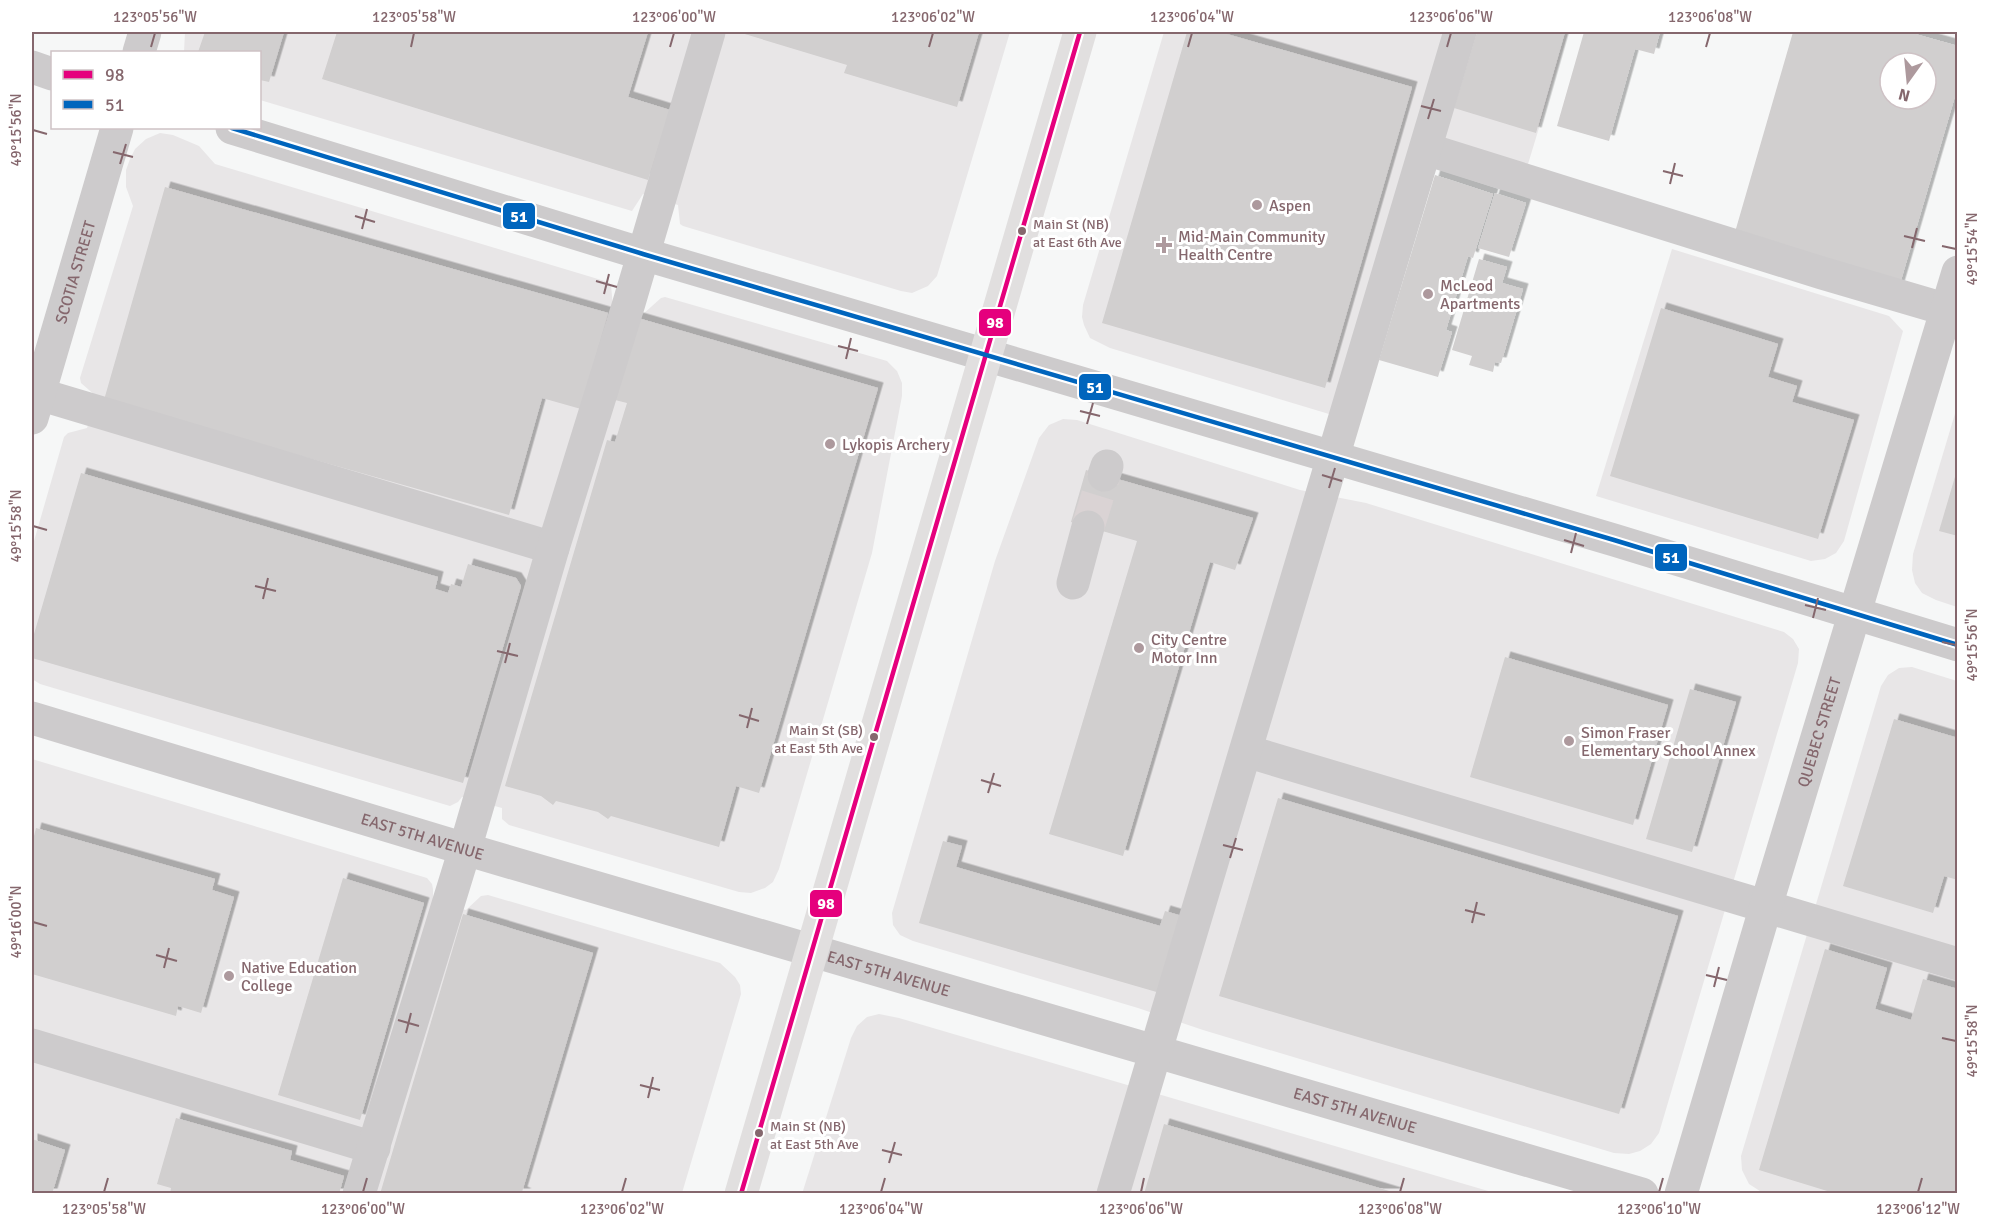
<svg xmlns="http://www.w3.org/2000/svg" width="1989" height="1225" font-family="Signika,sans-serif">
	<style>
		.built { fill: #e8e6e7 }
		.building { fill: #d1cfcf; fill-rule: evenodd; filter: url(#shadow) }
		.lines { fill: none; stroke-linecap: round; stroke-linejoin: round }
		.minor-tunnel { stroke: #dad3d4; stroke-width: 33; stroke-dasharray: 33 16; stroke-linecap: butt }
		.minor { stroke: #cdcbcc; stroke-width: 33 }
		.major { stroke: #e1dfdf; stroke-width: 33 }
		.bus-1-casing { stroke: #fff; stroke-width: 9 }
		.bus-2-casing { stroke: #fff; stroke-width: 9 }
		.bus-1 { stroke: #e5007d; stroke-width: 4.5 }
		.bus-2 { stroke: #0065bd; stroke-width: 4.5 }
		.ticks { fill: none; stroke: #85676d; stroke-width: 2 }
		.poi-dot { fill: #ad999d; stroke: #fff; stroke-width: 2 }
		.bus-dot { fill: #85676d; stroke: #fff; stroke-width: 2 }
		.labels { text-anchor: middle; stroke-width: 6; stroke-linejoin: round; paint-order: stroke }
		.bus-label { font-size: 14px; fill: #85676d; stroke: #fff; text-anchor: start }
		.poi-label { font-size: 16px; fill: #85676d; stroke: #fff; text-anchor: start }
		.street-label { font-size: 16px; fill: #85676d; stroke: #fff }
		.line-badge { stroke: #fff; stroke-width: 2 }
		.badge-label { font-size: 16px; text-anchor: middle; font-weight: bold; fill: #fff }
		.neatline { fill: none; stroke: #85676d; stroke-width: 2 }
		.ticks-label { font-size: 15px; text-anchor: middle; fill: #85676d }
	</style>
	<defs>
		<filter id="shadow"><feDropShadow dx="5.5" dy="-5.5" stdDeviation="0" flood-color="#0004"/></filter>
	</defs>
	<rect width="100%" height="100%" fill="#f6f7f7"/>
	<g class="built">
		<polygon points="185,32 1010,32 937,276 928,286 912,293 901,291 683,226 680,224 678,205 643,194 632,211 260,100 260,52 184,52"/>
		<polygon points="1164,32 1453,32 1340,395 1329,414 1110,348 1090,338 1084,325 1082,317 1083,305"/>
		<polygon points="1473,32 1568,32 1525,174 1439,147"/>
		<polygon points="160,133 173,135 199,146 215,164 608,282 611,285 613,307 642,315 661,298 665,297 887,361 897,371 902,383 902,396 872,553 779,869 773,882 765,888 751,893 739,892 509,825 502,819 502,808 462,797 458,802 450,806 40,684 32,679 32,548 64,437 68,433 87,428 97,397 81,383 80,378 133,206 126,187 126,170 130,159 135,149 146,139"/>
		<polygon points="1672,249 1889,316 1903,331 1844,541 1836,553 1825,559 1811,561 1596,496"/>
		<polygon points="1957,407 1957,607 1936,600 1922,593 1915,583 1912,570 1913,554"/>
		<polygon points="1063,419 1077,420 1300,490 1366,503 1784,632 1793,639 1799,649 1798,663 1659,1133 1651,1144 1640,1151 1629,1154 1614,1153 1203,1030 1138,1008 913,941 900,935 893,925 892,913 995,561 1039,438 1049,425"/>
		<polygon points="1912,667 1957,681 1957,1193 1763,1193 1749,1184 1742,1170 1741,1156 1881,686 1888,675 1899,668"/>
		<polygon points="32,759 427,878 432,884 433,889 433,901 448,906 466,910 481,896 488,895 720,963 735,977 740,985 741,994 682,1193 32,1193"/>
		<polygon points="879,1014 899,1018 1495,1193 802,1194 851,1038 857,1026 867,1017"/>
	</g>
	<g class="building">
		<polygon points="205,32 284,32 269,82 260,80 260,52 198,52"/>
		<polygon points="337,32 648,32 628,97 670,110 648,180 322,79"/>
		<polygon points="738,32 979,32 957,107 844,73 847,65"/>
		<polygon points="1187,32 1220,32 1412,87 1325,388 1102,323"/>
		<polygon points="1477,32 1565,32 1536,133 1454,108"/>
		<polygon points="1584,32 1660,32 1654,54 1635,49 1609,141 1557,126"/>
		<path d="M1793 32H1908L1958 46V86L1899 287 1733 239ZM1890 63H1926V99H1890Z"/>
		<polygon points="1435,175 1493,194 1473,258 1468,256 1446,330 1452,332 1438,377 1379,360"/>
		<polygon points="165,187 608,313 581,409 542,398 509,515 104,400"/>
		<polygon points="1495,193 1526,203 1509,257 1478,248"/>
		<polygon points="1479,259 1507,267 1502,283 1523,289 1501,363 1495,362 1493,372 1469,365 1472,356 1452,350"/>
		<polygon points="1661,308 1778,344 1768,377 1797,386 1792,402 1854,420 1818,539 1610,476"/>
		<polygon points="631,316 878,388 759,793 736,786 719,847 611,816 608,819 598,812 556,801 553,805 541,796 505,786 607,440 615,442 627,403 607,398"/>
		<polygon points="1086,470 1253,518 1235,570 1210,562 1123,856 1049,834 1137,541 1071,522"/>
		<polygon points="1957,470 1958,471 1958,536 1939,531"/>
		<polygon points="81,473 438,577 435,589 448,593 451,584 461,587 468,564 516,578 521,586 463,783 32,658 32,641"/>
		<polygon points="1505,657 1668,705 1633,825 1470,777"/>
		<polygon points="1690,689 1736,702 1692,852 1646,839"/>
		<polygon points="1894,719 1958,738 1958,880 1944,876 1933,913 1843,886"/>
		<polygon points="1278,798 1678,916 1619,1114 1219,996"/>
		<polygon points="36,828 215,879 212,890 234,897 201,1013 178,1006 176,1016 32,974 32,844"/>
		<polygon points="943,841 962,846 956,867 1160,926 1165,911 1182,916 1160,993 919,923"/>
		<polygon points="343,878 424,903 360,1120 278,1095"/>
		<polygon points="463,914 593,953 522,1192 526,1194 380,1194"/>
		<polygon points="1825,949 1887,968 1875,1009 1911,1020 1923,979 1958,989 1958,1141 1955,1148 1958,1149 1958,1194 1837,1194 1759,1170"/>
		<polygon points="176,1118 292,1151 290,1160 344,1176 339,1194 170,1194 171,1188 157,1184"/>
		<polygon points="1164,1124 1396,1193 1396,1194 1144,1194"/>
		<polygon points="32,1139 65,1150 52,1194 32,1194"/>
	</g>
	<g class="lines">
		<polyline class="minor-tunnel" points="1088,527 1104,475"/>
		<g class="minor">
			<polyline points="139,52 145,32"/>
			<polyline points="32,67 52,74"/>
			<polyline points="232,128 643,254 1614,540 1958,645"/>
			<polyline points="1426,149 1822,273 1958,313"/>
			<polyline points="32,392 553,548"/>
			<path id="s1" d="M32 418 117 128"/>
			<polyline points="1104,475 1107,466"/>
			<polyline points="1073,583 1088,527"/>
			<path id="s2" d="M32 718 465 849 1642 1194"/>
			<polyline points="1246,751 1958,964"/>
			<polyline points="32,1045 374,1148"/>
			<polyline points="359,1194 465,849 553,548 629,303 709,32"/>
			<polyline points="1113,1194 1460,32"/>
			<path id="s3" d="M1681 1194 1766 906 1958 272"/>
		</g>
		<polyline class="major" points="741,1194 1080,32"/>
		<g class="bus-1-casing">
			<polyline id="bus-1" points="741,1194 1080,32"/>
		</g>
		<g class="bus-2-casing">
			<polyline id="bus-2" points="232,128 643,254 1614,540 1958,645"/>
		</g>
		<use href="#bus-1" class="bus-1"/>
		<use href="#bus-2" class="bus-2"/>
	</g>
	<path class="ticks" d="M151 47 155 33M411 47 414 33M670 47 674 33M929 47 933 33M1188 47 1192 33M1447 47 1451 33M1706 47 1710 33M1421 106 1441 111M1428 119 1434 99M33 130 47 134M113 152 133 157M120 164 126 144M1663 171 1683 176M1670 184 1675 163M355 216 375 222M362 229 367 209M1904 236 1925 241M1942 246 1956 249M1912 248 1917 228M596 281 617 287M604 294 609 274M838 346 858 351M846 359 851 338M1080 411 1100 416M1087 424 1093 403M1322 475 1342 481M1329 488 1335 468M33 526 47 530M1564 540 1584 546M1571 553 1576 533M255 586 276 591M263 599 268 578M1805 605 1826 610M1813 618 1818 598M1942 642 1956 645M497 651 518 656M505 663 510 643M739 715 759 721M747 728 752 708M981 780 1001 786M988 793 994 773M1223 845 1243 850M1230 858 1236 838M1465 910 1485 915M33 922 47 926M1472 923 1477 902M156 955 177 961M164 968 169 948M1706 975 1727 980M1714 987 1719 967M398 1020 419 1026M406 1033 411 1013M1942 1038 1956 1041M640 1085 660 1090M648 1098 653 1077M882 1150 902 1155M889 1163 895 1142M104 1192 108 1178M363 1192 367 1178M622 1192 626 1178M881 1192 885 1178M1141 1192 1144 1178M1400 1192 1404 1178M1659 1192 1663 1178M1918 1192 1922 1178"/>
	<g class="poi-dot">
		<circle cx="1257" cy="205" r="6"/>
		<path d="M1161 236h6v6h6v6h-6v6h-6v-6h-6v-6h6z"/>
		<circle cx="1428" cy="294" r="6"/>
		<circle cx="830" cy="444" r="6"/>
		<circle cx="1139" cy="648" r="6"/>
		<circle cx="1569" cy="741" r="6"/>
		<circle cx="229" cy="976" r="6"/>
	</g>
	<g class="bus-dot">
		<circle cx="1022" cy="231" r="5"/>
		<circle cx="874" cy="737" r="5"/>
		<circle cx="759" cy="1133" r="5"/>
	</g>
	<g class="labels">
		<g class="bus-label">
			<text x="1033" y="229">Main St (NB)<tspan x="1033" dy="18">at East 6th Ave</tspan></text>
			<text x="863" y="735" text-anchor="end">Main St (SB)<tspan x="863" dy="18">at East 5th Ave</tspan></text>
			<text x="770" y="1131">Main St (NB)<tspan x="770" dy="18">at East 5th Ave</tspan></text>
		</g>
		<g class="poi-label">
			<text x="1269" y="211">Aspen</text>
			<text x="1178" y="242">Mid-Main Community<tspan x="1178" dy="18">Health Centre</tspan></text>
			<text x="1440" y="291">McLeod<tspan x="1440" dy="18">Apartments</tspan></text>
			<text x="842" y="450">Lykopis Archery</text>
			<text x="1151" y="645">City Centre<tspan x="1151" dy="18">Motor Inn</tspan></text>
			<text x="1581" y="738">Simon Fraser<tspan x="1581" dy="18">Elementary School Annex</tspan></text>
			<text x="241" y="973">Native Education<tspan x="241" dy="18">College</tspan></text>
		</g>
		<g class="street-label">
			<text dy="6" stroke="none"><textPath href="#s1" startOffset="152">SCOTIA STREET</textPath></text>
			<text dy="6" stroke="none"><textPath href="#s3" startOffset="482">QUEBEC STREET</textPath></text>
			<text dy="6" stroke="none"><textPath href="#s2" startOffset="408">EAST 5TH AVENUE</textPath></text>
			<text dy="6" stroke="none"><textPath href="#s2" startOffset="894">EAST 5TH AVENUE</textPath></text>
			<text dy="6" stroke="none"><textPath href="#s2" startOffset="1380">EAST 5TH AVENUE</textPath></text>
		</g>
	</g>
	<g class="line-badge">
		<rect x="502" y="202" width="34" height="28" rx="6" fill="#0065bd"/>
		<rect x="978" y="308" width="34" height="29" rx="6" fill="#e5007d"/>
		<rect x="1078" y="373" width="34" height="28" rx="6" fill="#0065bd"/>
		<rect x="1654" y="543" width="34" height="29" rx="6" fill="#0065bd"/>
		<rect x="809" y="889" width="34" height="29" rx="6" fill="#e5007d"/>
	</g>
	<g class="badge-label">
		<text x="519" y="222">51</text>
		<text x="995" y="328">98</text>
		<text x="1095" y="393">51</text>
		<text x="1671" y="563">51</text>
		<text x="826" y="909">98</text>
	</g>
	<rect width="1989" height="1225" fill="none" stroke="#ffffff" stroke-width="66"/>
	<rect x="51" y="51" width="210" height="78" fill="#ffffff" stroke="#cec2c5" stroke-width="1.5"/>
	<rect x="63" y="70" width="30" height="9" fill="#e5007d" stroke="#cec2c5" stroke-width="1.5"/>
	<text x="105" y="81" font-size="18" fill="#85676d">98</text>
	<rect x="63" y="100" width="30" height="9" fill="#0065bd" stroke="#cec2c5" stroke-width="1.5"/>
	<text x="105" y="111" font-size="18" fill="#85676d">51</text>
	<g transform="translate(1908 81) rotate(195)"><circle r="28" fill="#ffffff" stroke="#cec2c5" stroke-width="1.5"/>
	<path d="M0-4.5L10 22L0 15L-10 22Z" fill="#ad999d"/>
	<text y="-9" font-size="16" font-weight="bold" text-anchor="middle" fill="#85676d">N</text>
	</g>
	<rect x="33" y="33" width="1923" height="1159" class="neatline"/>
	<g class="ticks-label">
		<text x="155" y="22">123°05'56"W</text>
		<text x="414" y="22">123°05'58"W</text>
		<text x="674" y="22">123°06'00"W</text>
		<text x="933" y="22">123°06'02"W</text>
		<text x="1192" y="22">123°06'04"W</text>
		<text x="1451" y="22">123°06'06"W</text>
		<text x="1710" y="22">123°06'08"W</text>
		<text transform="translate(16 130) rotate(-90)" y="5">49°15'56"N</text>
		<text transform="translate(1972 249) rotate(-90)" y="5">49°15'54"N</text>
		<text transform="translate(16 526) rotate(-90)" y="5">49°15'58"N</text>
		<text transform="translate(1972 645) rotate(-90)" y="5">49°15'56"N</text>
		<text transform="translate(16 922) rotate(-90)" y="5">49°16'00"N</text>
		<text transform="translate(1972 1041) rotate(-90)" y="5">49°15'58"N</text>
		<text x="104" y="1214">123°05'58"W</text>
		<text x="363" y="1214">123°06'00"W</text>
		<text x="622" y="1214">123°06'02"W</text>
		<text x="881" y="1214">123°06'04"W</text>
		<text x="1141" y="1214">123°06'06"W</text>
		<text x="1400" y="1214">123°06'08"W</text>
		<text x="1659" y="1214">123°06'10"W</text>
		<text x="1918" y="1214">123°06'12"W</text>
	</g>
</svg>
